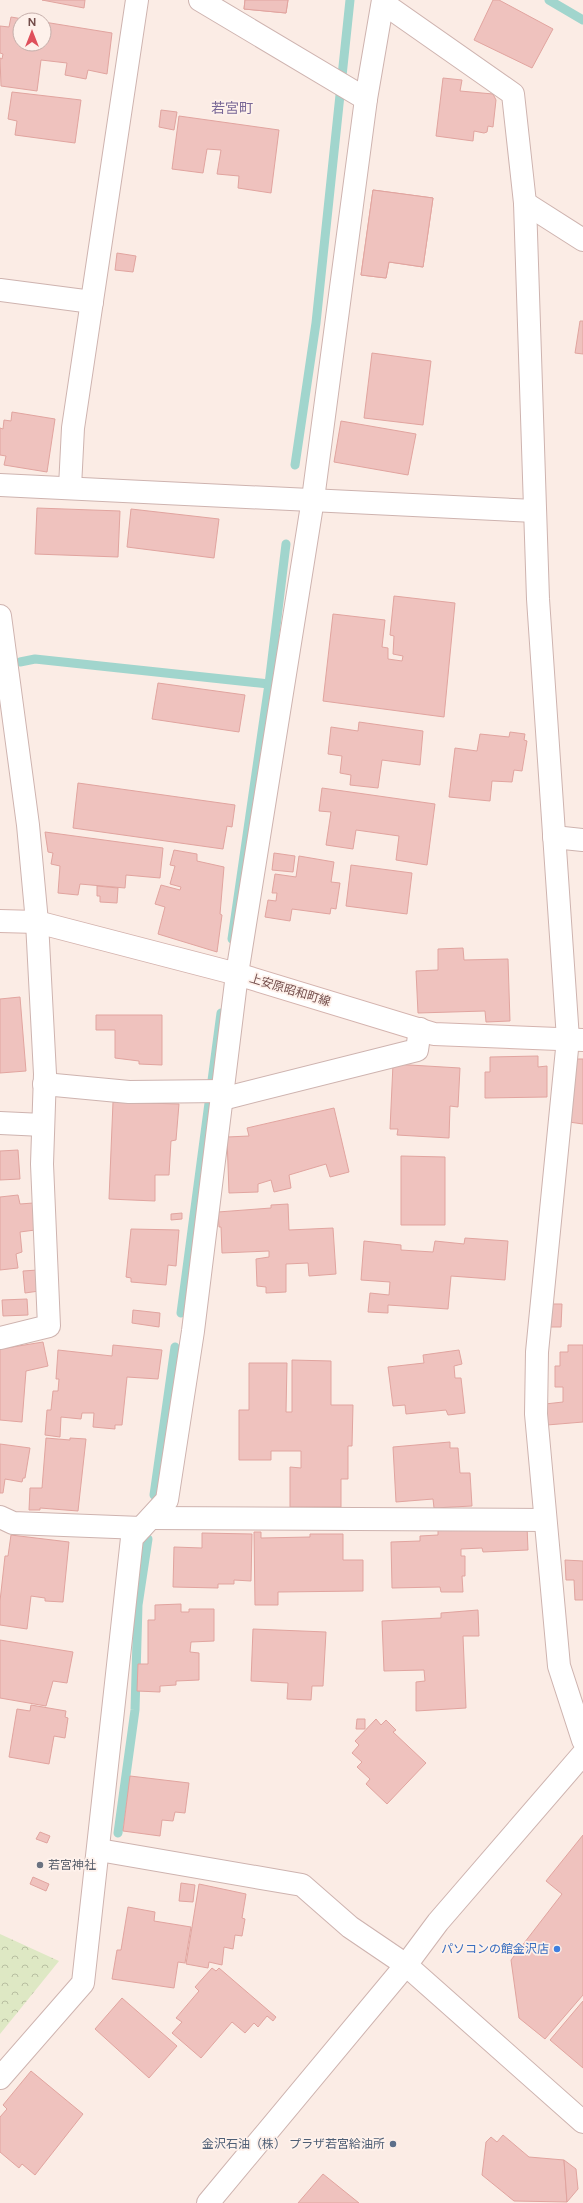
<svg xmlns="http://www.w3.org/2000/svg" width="583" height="2203" font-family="Figtree,'Noto Sans JP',sans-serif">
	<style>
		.park { fill: url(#park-crowns) }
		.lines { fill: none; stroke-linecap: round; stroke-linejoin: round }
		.stream { stroke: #a1d5cd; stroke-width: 9 }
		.building { fill: #efc2be; stroke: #e1a49f }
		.minor-casing { stroke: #ceb3af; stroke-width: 24 }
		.tertiary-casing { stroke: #ceb3af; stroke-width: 24 }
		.secondary-casing { stroke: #d4b3ae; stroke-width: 24 }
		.minor { stroke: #fff; stroke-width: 22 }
		.tertiary { stroke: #fff; stroke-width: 22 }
		.secondary { stroke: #fff; stroke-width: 22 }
		.worship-dot { fill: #6b7280; stroke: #fef1eb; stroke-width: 1.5 }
		.shop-dot { fill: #3f7fe0; stroke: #fef1eb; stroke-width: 1.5 }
		.service-dot { fill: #5c6f8a; stroke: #fef1eb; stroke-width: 1.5 }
		.labels { text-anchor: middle; stroke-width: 3.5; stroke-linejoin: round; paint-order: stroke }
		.street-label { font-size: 12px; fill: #734d4b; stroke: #fef1eb }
		.worship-label { font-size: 12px; fill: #5b616d; stroke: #fef1eb; text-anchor: start }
		.shop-label { font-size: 12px; fill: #366cbe; stroke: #fef1eb; text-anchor: end }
		.service-label { font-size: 12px; fill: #4e5e75; stroke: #fef1eb; text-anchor: end }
		.quarter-label { font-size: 14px; fill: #786796; stroke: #fef1eb }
	</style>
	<defs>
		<pattern id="park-crowns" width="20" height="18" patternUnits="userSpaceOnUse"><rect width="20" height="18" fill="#dee8c4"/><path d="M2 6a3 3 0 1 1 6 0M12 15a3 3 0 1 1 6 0" fill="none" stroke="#b8bea1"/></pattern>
	</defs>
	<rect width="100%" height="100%" fill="#fbece5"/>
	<polygon class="park" points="0,1934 59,1961 0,2034"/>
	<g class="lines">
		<g class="stream">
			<polyline points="549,0 583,20"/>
			<polyline points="295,465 316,323 350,0"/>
			<polyline points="20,662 35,659 269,684"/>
			<polyline points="232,939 269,684 286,544"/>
			<polyline points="181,1313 221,1013"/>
			<polyline points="154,1495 175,1347"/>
			<polyline points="118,1833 135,1710 138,1605 148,1539"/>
		</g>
	</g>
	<g class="building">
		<polygon points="42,0 85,0 84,8"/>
		<polygon points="245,0 288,0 286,13 244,9"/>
		<polygon points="245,0 288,0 286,13 244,9"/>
		<polygon points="493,0 499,0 553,29 532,68 474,40"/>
		<polygon points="11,17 29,20 20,20 20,44 44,44 44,22 112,33 107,74 88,70 86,79 65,75 67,63 41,60 37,91 1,86 0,58 2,59 3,54 0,53 0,26 9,27"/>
		<polygon points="443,78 462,80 460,91 493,94 496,100 493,127 488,126 487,132 484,133 474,131 473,141 436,136"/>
		<polygon points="12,92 81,100 75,143 15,135 17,121 8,119"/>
		<polygon points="161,110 177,112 174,130 159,127"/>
		<polygon points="179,116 279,130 271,193 238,188 239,176 217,174 221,150 207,149 203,173 172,169"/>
		<polygon points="373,190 433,198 423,267 389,262 386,278 361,275"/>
		<polygon points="373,190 433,198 423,267 389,262 386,278 361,275"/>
		<polygon points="117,253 136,256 133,272 115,270"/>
		<polygon points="580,321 583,321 583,354 575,353"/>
		<polygon points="372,353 431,361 423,425 364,418"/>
		<polygon points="12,412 55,419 47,472 4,465 6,456 0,455 0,428 3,429 4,420 11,421"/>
		<polygon points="341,421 416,434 408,475 334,462"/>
		<polygon points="37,508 120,511 118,557 35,554"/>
		<polygon points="131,509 219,519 214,558 127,547"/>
		<polygon points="394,596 455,603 444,717 323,701 333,614 385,620 382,647 388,648 388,659 402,661 403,656 393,654 394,636 390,635"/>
		<polygon points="158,683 245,695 239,732 152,719"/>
		<polygon points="359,722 423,731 420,765 382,760 378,788 350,785 351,775 340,773 342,756 328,754 331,727 358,731"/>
		<polygon points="510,732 525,734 524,740 527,741 522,771 514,770 512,782 492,781 490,801 449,797 455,748 477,751 480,734 509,737"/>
		<polygon points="78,783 235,805 232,827 227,826 223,849 73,828"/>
		<polygon points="322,788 435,804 427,865 396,860 399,836 356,830 353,849 326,845 331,812 319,811"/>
		<polygon points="45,832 163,848 160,878 126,875 125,888 80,884 78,895 58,893 60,866 51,864 53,853 48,852"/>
		<polygon points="174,850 197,854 197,861 224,867 220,914 222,915 217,952 158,934 165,907 155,904 161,885 180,890 181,887 170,884 175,866 170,865"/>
		<polygon points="274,853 295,856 293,872 272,870"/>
		<polygon points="299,856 334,862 331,882 340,883 336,909 331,908 330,914 292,909 290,921 265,917 268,900 276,901 277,893 272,893 275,874 296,877"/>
		<polygon points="351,865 412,873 407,914 346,906"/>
		<polygon points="97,886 118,888 117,903 100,902 100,896 97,896"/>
		<polygon points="463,948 464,960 508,959 510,1021 486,1022 485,1011 418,1013 416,971 438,970 438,949"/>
		<polygon points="20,997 26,1071 0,1073 0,999"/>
		<polygon points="96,1015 162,1015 162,1065 139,1064 139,1061 115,1058 115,1030 96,1030"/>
		<polygon points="538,1056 538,1067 547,1066 547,1097 485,1098 485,1072 490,1072 490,1057"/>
		<polygon points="575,1059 583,1059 583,1124 569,1122"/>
		<polygon points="393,1064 460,1068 458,1107 450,1106 449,1138 397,1135 398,1129 390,1129"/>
		<polygon points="113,1102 179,1104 176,1140 171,1141 169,1175 155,1175 155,1201 109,1199"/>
		<polygon points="334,1108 349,1172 330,1177 326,1164 289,1175 291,1188 274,1192 271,1180 258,1184 258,1192 229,1193 227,1137 249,1136 247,1128"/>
		<polygon points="18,1150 20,1179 0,1180 0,1151"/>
		<polygon points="401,1156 445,1157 445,1225 401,1225"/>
		<polygon points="18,1195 20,1204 33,1203 35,1230 20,1232 22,1252 16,1254 18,1268 0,1270 0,1197"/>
		<polygon points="288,1204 289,1230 333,1228 336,1274 309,1276 308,1263 286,1264 286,1292 266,1293 266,1287 257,1286 256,1259 269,1257 269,1251 222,1253 221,1227 219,1227 218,1212 271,1208 271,1205"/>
		<polygon points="182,1213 182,1219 171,1220 171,1214"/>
		<polygon points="131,1229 179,1230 176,1266 168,1265 166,1285 131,1282 131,1278 126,1277"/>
		<polygon points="465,1238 508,1241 505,1280 451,1276 448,1309 388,1305 388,1313 368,1312 370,1293 389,1295 390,1282 361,1280 364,1241 401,1245 401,1250 433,1252 435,1241 464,1244"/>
		<polygon points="38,1270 39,1291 25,1293 23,1271"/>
		<polygon points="27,1299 28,1315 3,1316 2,1300"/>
		<polygon points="550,1304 562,1304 561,1327 550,1327"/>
		<polygon points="133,1310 160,1313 159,1327 132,1323"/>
		<polygon points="43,1342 48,1366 26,1371 22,1422 0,1420 0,1349"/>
		<polygon points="113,1345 162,1350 158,1379 127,1377 122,1425 115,1425 115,1429 93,1427 94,1413 82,1413 81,1419 61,1417 60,1437 45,1435 47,1410 51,1410 53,1391 58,1391 59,1379 56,1379 58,1350 112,1356"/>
		<polygon points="568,1345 583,1345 583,1422 547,1425 545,1404 563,1402 563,1387 555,1387 555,1366 560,1366 560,1352 568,1352"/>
		<polygon points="459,1350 462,1364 454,1366 455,1378 461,1378 465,1413 448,1415 446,1410 406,1414 405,1405 393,1406 388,1367 424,1363 423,1355"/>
		<polygon points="292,1360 331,1361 331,1405 353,1405 352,1446 348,1446 348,1479 341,1479 341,1507 290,1507 290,1467 301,1468 301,1451 271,1451 271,1460 239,1460 239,1410 249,1410 249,1363 287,1363 286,1412 292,1412"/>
		<polygon points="46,1438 70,1440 70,1438 86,1439 78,1511 40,1508 40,1510 29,1510 30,1488 42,1488"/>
		<polygon points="450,1442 450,1448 458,1448 460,1473 470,1473 472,1506 434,1508 433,1499 396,1502 393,1447"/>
		<polygon points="0,1444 30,1448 25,1478 23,1478 22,1482 5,1479 3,1493 0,1493"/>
		<polygon points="527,1526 528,1550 483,1552 482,1548 461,1549 461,1556 465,1556 465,1576 462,1576 463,1592 441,1592 440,1587 392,1588 391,1542 420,1541 420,1536 438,1535 438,1529"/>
		<polygon points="254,1532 261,1532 261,1538 310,1537 310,1534 343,1534 343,1560 363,1560 363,1591 278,1592 278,1605 255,1605"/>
		<polygon points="202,1533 252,1534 251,1581 234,1580 234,1584 218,1584 218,1588 173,1587 174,1547 202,1548"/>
		<polygon points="11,1535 69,1542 63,1602 45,1601 45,1598 31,1596 27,1629 0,1625 0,1601 5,1556 8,1556"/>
		<polygon points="565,1560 583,1561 583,1600 575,1600 574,1580 566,1580"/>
		<polygon points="181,1604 181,1612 189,1612 189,1609 214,1609 214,1641 191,1642 190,1652 199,1653 199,1680 176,1681 176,1685 160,1686 160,1692 137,1691 138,1664 148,1664 148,1620 155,1620 155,1605"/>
		<polygon points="478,1610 479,1636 463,1636 466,1708 416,1711 416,1682 425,1681 424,1670 384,1671 382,1621 441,1618 441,1613"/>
		<polygon points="253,1629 326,1632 323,1686 312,1686 311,1700 287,1699 288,1683 251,1681"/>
		<polygon points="0,1640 73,1652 67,1683 53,1681 46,1706 0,1698"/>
		<polygon points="31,1705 66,1711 65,1717 68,1718 65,1738 54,1736 49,1764 9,1757 17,1709 30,1711"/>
		<polygon points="357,1719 365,1719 365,1729 356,1729"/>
		<polygon points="376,1719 381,1725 386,1720 396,1730 393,1732 426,1763 387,1804 366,1784 370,1779 357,1767 362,1762 352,1753 359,1745 355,1741"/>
		<polygon points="130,1776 189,1783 185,1813 175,1812 173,1821 162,1820 160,1836 123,1831"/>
		<polygon points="40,1832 50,1836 47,1843 36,1839"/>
		<polygon points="583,1835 583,1995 545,2039 519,2018 511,1960 562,1894 546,1881"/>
		<polygon points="33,1877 49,1884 46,1891 30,1884"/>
		<polygon points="181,1883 195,1885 193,1902 179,1901"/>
		<polygon points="199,1884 246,1894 242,1918 245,1919 242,1936 235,1935 233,1949 224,1947 222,1965 209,1962 208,1968 186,1964"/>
		<polygon points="128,1907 155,1912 154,1921 191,1927 185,1963 178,1962 174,1988 112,1979 117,1950 121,1950"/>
		<polygon points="212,1968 216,1971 219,1968 276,2017 273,2021 267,2016 258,2027 254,2023 245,2033 232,2022 201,2058 172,2033 182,2022 176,2018 199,1991 195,1987"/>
		<polygon points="122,1998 177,2046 149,2078 95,2029"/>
		<polygon points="583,2001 583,2068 550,2040"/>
		<polygon points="31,2071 83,2114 35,2175 22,2164 19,2168 0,2152 0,2117 7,2109 3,2105"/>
		<polygon points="503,2135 529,2157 564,2160 567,2202 514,2201 482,2175 486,2142 491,2137 497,2142"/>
		<polygon points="564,2160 576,2169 578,2189 567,2202"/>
		<polygon points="323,2174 359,2203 298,2203"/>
	</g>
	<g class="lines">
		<g class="minor-casing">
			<g id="minor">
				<polyline points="200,0 366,99"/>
				<polyline points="383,3 513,94 525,203 538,599 568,1039 537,1352 536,1414 559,1666 583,1740"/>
				<polyline points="525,203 583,240"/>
				<polyline points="0,290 92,302"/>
				<polyline points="0,485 535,511"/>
				<polyline points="70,487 73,428 137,0"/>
				<polyline points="0,616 28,825 37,922 45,1074 42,1164 49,1326 0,1338"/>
				<polyline points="554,837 583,840"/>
				<polyline points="44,1084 129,1092 223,1091"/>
				<polyline points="222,1099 417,1050 420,1029"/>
				<polyline points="0,1123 43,1125"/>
				<polyline points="0,1517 13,1523 141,1528"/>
				<polyline points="151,1518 545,1520"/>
				<polyline points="99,1850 302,1885 350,1927 406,1965"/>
				<polyline points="0,2078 83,1983 132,1538 167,1500 193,1331 237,974 313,499 366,99 383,0"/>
			</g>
		</g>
		<g class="tertiary-casing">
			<g id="tertiary">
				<polyline points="406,1965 583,2122"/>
				<polyline points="208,2203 406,1965 438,1922 583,1754"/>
			</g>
		</g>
		<g class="secondary-casing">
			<polyline id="secondary" points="0,921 37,922 237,974 434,1034 583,1040"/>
		</g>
		<use href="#minor" class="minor"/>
		<use href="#tertiary" class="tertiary"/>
		<use href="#secondary" class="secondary"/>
	</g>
	<circle class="worship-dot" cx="40" cy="1865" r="4"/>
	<circle class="shop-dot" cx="557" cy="1949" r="4"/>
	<circle class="service-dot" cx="393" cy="2144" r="4"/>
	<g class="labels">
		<g class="street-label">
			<text transform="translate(290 990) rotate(17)" y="4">上安原昭和町線</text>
		</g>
		<g class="worship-label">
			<text x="48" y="1869">若宮神社</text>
		</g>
		<g class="shop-label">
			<text x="549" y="1953">パソコンの館金沢店</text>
		</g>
		<g class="service-label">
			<text x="385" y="2148">金沢石油（株） プラザ若宮給油所</text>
		</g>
		<g class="quarter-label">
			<text x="232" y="113">若宮町</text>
		</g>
	</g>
	<g transform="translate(32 32)"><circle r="19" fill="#fef1eb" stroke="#c6afab"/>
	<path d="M0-3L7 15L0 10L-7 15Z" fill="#df505c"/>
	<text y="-6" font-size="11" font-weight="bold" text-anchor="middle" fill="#734d4b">N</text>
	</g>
</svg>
